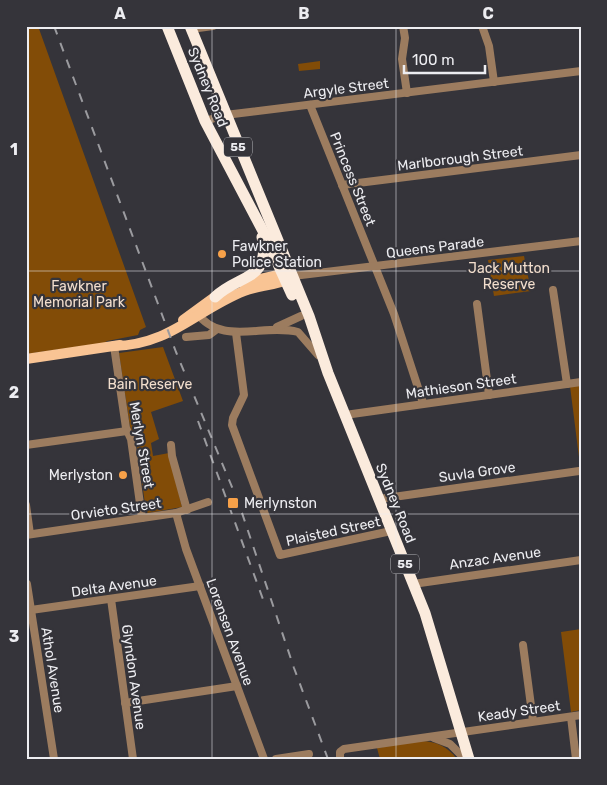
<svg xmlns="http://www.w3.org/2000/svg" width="607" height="785" font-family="Rubik,sans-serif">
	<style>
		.green { fill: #824c07 }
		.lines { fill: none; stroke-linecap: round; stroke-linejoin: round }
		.minor { stroke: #9c7c5f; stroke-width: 8 }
		.major { stroke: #f9c494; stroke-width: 10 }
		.highway { stroke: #fbebdd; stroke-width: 11 }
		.rail { stroke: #9b9b9f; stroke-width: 2; stroke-dasharray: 9 9; stroke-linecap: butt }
		.grid { fill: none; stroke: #ededf1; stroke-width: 1; stroke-opacity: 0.55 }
		.poi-dot { fill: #f7a149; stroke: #35343a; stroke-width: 2 }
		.labels { text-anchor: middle; stroke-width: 4.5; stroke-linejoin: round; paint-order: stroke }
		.shield { fill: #35343a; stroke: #b6b6ba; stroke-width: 1 }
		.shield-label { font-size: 12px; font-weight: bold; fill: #ededf1 }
		.street-label { font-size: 14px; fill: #ededf1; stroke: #35343a }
		.poi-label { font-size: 14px; fill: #ededf1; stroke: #35343a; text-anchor: start }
		.park-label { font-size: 14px; fill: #f2decd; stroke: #35343a }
		.neatline { fill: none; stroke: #ededf1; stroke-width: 2 }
		.grid-label { font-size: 16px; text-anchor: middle; font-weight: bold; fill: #ededf1 }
	</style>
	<rect width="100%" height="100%" fill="#35343a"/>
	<g class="green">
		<polygon points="26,26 38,26 146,327 140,330 138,335 107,341 104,343 26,354"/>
		<polygon points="320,61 320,69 299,71 298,64"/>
		<polygon points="524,256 531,291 494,296 488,260"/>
		<polygon points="163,347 183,401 151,412 159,439 151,443 153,456 169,453 182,507 148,513 143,508 145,504 136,439 130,427 119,353"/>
		<polygon points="581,385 581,473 570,386"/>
		<polygon points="581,629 581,710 571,712 561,632"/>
		<path d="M421 741C436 741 448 747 457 759H380L377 748Z"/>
	</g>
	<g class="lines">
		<g class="minor">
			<polyline points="403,26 405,38 402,59 407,93"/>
			<polyline points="482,26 489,46 494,82"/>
			<polyline points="191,29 213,26"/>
			<polyline points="310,105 394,314 423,403"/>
			<polyline points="205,121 225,115 581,71"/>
			<polyline points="342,185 581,155"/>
			<polyline points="293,276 581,241"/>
			<polyline points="553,290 567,384"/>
			<polyline points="477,304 489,395"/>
			<path d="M196 312C221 347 263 323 298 332L318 355"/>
			<polyline points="277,327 301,316"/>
			<polyline points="236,333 244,395 233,418 232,425 280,555 391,531"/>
			<polyline points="186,337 209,335 217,329"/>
			<polyline points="114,346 126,428 131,439 142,518"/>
			<polyline points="345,415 581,382"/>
			<polyline points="26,445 127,431"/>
			<polyline points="171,445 172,456 187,510"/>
			<polyline points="379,499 579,471"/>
			<polyline points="26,505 30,534"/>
			<polyline points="176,513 186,549 264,759"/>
			<polyline points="26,535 176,513 208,502"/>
			<polyline points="27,584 54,759"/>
			<polyline points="413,584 581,560"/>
			<polyline points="111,599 133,759"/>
			<polyline points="31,610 200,586"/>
			<polyline points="523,645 533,721"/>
			<polyline points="125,703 237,686"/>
			<polyline points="571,717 576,759"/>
			<polyline points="434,738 450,744 465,759"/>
			<polyline points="276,759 309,754"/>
			<polyline points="340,759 340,752 344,749 581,715"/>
		</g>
		<g class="major">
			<polyline points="242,283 277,275 289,276"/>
			<polyline points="183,320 220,293"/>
			<path d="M114 346C170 345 196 310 244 291 259 285 278 286 292 277"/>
			<polyline points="26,359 120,345"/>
		</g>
		<g class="highway">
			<polyline points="167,26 205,121 263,231 292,295"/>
			<polyline points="190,26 309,316 328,373 425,613 469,759"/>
			<path d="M215 297C239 274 271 281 262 237"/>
		</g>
		<g class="rail">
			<polyline points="54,26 176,352 239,504 294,668 328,759"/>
			<polyline points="198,421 264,602"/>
		</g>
	</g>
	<path class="grid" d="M212 26V759M396 26V759M26 271H581M26 514H581"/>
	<g class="poi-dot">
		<circle cx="222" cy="254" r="5"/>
		<circle cx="123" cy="475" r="5"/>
		<rect x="227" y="497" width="12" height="12" rx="2.5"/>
	</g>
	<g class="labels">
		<g class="shield">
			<rect x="224" y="137.5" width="28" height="19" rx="4"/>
			<rect x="391" y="554.5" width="28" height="19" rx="4"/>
		</g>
		<g class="shield-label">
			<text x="238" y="151">55</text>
			<text x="405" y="568">55</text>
		</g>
		<g class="street-label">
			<text transform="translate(208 87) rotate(68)" y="5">Sydney Road</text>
			<text transform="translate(346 88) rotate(-7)" y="5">Argyle Street</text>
			<text transform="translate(460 158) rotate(-7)" y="5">Marlborough Street</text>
			<text transform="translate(353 179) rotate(68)" y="5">Princess Street</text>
			<text transform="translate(435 247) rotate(-7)" y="5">Queens Parade</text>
			<text transform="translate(461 386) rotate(-8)" y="5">Mathieson Street</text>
			<text transform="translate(142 445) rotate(80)" y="5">Merlyn Street</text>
			<text transform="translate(477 472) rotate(-8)" y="5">Suvla Grove</text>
			<text transform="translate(396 503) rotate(68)" y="5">Sydney Road</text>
			<text transform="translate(116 509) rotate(-8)" y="5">Orvieto Street</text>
			<text transform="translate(333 531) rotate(-12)" y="5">Plaisted Street</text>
			<text transform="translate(495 558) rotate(-8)" y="5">Anzac Avenue</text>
			<text transform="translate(114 586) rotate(-8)" y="5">Delta Avenue</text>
			<text transform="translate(230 632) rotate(70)" y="5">Lorensen Avenue</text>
			<text transform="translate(53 670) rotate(81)" y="5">Athol Avenue</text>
			<text transform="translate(134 677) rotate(82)" y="5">Glyndon Avenue</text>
			<text transform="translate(519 711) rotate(-8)" y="5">Keady Street</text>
		</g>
		<g class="poi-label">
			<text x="232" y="251">Fawkner<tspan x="232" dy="16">Police Station</tspan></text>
			<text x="113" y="480" text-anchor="end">Merlyston</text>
			<text x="244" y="508">Merlynston</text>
		</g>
		<g class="park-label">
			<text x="509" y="273">Jack Mutton<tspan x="509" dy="16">Reserve</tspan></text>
			<text x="79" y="291">Fawkner<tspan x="79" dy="16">Memorial Park</tspan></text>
			<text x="150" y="389">Bain Reserve</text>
		</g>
	</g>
	<rect width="607" height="785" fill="none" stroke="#35343a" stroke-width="55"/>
	<path d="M404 65v8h81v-8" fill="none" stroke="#ededf1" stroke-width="2.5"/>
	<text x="412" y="65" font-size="15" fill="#ededf1" stroke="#35343a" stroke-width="4" paint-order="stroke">100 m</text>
	<rect x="28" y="28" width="552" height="730" class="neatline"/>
	<g class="grid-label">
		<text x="120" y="19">A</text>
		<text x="304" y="19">B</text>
		<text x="488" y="19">C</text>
		<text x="14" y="155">1</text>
		<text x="14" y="398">2</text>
		<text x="14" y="642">3</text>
	</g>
</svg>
